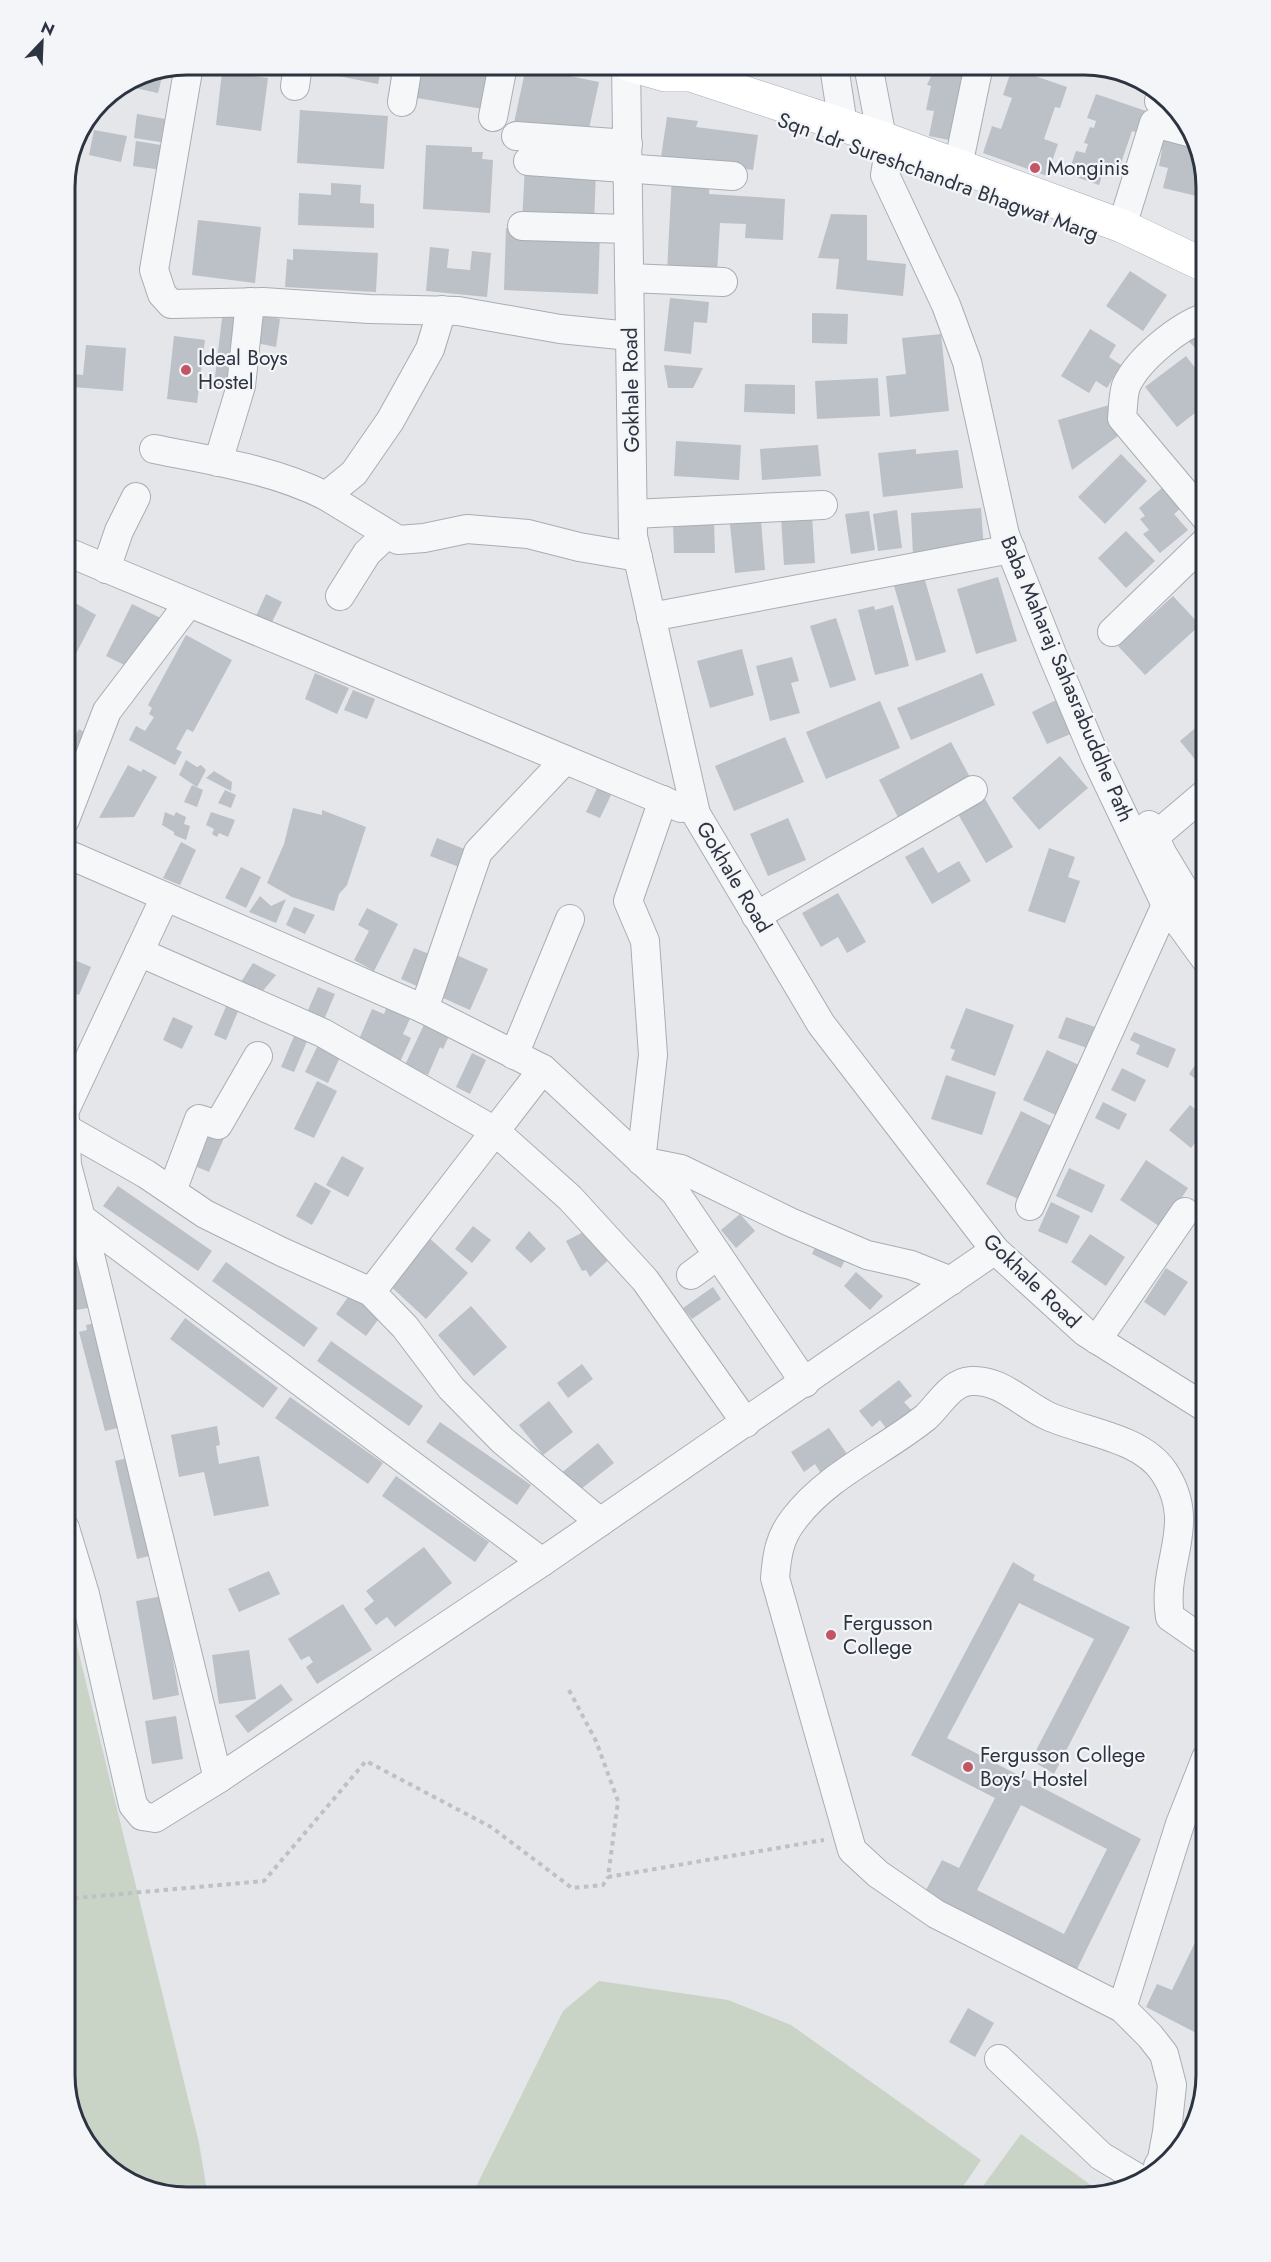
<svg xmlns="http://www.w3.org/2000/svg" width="1271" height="2262" font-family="Jost,sans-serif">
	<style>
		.green { fill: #c9d4c6 }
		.building { fill: #bcc0c7; fill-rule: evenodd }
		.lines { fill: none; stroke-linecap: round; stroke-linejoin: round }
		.minor-casing { stroke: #a9adb4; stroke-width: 30 }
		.major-casing { stroke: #a4abb5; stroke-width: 34 }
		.path { stroke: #bec0c5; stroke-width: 4; stroke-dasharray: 4.5 4.5; stroke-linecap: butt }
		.minor { stroke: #f6f7f9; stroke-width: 28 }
		.major { stroke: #fff; stroke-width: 33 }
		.poi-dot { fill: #c25665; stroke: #f4f5f8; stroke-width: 2 }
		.labels { text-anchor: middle; stroke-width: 4.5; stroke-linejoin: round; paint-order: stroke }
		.poi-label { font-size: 21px; fill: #2d3441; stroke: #f4f5f8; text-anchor: start }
		.street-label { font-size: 21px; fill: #2d3441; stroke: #f4f5f8 }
		.rim { fill: none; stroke: #2d3441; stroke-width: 3 }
	</style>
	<rect width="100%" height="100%" fill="#e4e6ea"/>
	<g class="green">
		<polygon points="65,1601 66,1601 199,2143 208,2197 179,2197 119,2177 74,2122 65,2075"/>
		<polygon points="599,1981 728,2000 791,2025 981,2160 956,2197 471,2197 563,2011"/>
		<polygon points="1021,2134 1103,2194 1084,2197 975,2197"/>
	</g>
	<g class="building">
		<polygon points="304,65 382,65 378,84 304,69"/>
		<polygon points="417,65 491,65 483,109 411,97"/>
		<polygon points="936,65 973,65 959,142 929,136 934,111 926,110 931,86 927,85"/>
		<polygon points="526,67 599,82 587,138 514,123"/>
		<polygon points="1012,68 1067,87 1060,108 1055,107 1044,139 1058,144 1047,176 983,153 992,126 1001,129 1012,98 1003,95"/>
		<polygon points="164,69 158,93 135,88 138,76 141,74"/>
		<polygon points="222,72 268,78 261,131 216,125"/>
		<polygon points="1096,94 1149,112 1141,134 1132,131 1119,169 1111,166 1107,178 1102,176 1099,185 1068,174 1076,151 1085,153 1088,144 1084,143 1090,127 1094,128 1096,121 1087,118"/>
		<polygon points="300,110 388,116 384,169 297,163"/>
		<polygon points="137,114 171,120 167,143 134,138"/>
		<polygon points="667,117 698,121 696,127 758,135 753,170 661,157"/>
		<polygon points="94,130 127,136 121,162 89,155"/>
		<polygon points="1162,132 1197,140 1206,187 1205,198 1163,188 1168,168 1159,166 1162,150 1158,149"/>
		<polygon points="136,141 167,146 163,170 133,166"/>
		<polygon points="426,145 472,147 472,152 483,152 482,159 493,160 490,213 423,209"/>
		<polygon points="525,166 596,170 594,225 522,222"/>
		<polygon points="672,175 710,177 709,194 785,199 783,240 745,238 746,224 720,223 717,274 667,272"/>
		<polygon points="331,183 361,185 360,203 374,204 374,228 298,225 299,193 331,195"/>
		<polygon points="831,214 867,215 867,260 906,264 903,296 836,289 839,259 818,258"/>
		<polygon points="198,220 261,227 255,283 192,275"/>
		<polygon points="506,228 600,232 598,294 504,290"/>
		<polygon points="430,247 449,249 447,268 470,270 472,251 491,253 487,297 426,291"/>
		<polygon points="293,249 378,253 376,292 285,287 287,259 293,260"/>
		<polygon points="1130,271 1167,295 1143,331 1106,306"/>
		<polygon points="670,298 709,302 707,323 694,322 691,354 664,351"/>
		<polygon points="223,310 243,313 235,388 214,385"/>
		<polygon points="812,313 848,314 847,344 812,343"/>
		<polygon points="256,314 280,319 276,347 252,342"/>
		<polygon points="1206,321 1206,358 1188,341"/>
		<polygon points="1090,329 1116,345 1109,357 1121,365 1107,388 1096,381 1089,393 1061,376"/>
		<polygon points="941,334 949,411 890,417 886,376 906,374 902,338"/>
		<polygon points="174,336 205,340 197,403 167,399"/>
		<polygon points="86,345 126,348 123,391 73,387 74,374 83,375"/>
		<polygon points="1186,356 1206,382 1206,411 1198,417 1195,413 1177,427 1145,387"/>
		<polygon points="664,365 703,368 693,388 668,388"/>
		<polygon points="878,378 880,416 817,419 815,381"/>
		<polygon points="745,384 795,385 795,414 744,412"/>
		<polygon points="1109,405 1118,436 1072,470 1058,420"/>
		<polygon points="676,441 741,445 739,480 674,476"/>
		<polygon points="818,445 821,476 762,480 760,449"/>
		<polygon points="916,449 916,454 958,450 963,488 883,497 878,453"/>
		<polygon points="1121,454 1147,481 1105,524 1078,497"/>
		<polygon points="1162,488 1180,509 1174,514 1188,530 1160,553 1143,534 1149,530 1140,519 1145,516 1139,508"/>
		<polygon points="981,508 984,551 913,555 911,513"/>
		<polygon points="897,510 902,548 878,551 873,514"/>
		<polygon points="869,511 875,550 851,554 845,514"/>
		<polygon points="812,516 815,563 784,565 781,518"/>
		<polygon points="761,521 765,570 735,573 730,524"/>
		<polygon points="673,522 714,522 715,553 674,553"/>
		<polygon points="1126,531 1155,561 1126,588 1098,558"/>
		<polygon points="924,577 946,652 916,661 894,586"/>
		<polygon points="998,577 1017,641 976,654 957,589"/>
		<polygon points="266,594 282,602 268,630 252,625"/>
		<polygon points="1173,596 1200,625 1145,675 1118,646"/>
		<polygon points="65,597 96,615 65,675"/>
		<polygon points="132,604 167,621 141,673 106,656"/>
		<polygon points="893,605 909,666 875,675 858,610 874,606 875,610"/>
		<polygon points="836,618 856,680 830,688 810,626"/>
		<polygon points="186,635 232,660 193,732 187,729 176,749 182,752 175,765 129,740 136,726 145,731 154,717 149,714 152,708 148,705"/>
		<polygon points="742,649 754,695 710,708 697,661"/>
		<polygon points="792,657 799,681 791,683 800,713 770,721 756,666"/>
		<polygon points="315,673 349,688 337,714 305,699"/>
		<polygon points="982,673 995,705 911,740 897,708"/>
		<polygon points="353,690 375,699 367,719 344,710"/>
		<polygon points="1056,700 1073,733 1047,744 1032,712"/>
		<polygon points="880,701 900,748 826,779 806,732"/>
		<polygon points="1206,719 1206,766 1203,769 1180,741"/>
		<polygon points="79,729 84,732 65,784 65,753"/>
		<polygon points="785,737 804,782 734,811 715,766"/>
		<polygon points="951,742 973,783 900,821 879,780"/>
		<polygon points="1060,756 1088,788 1039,830 1012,798"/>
		<polygon points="186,760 197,767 201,765 206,770 197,787 179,775"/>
		<polygon points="128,765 141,772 143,769 157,777 134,817 99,818"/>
		<polygon points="214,771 232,782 231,791 206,778"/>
		<polygon points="192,785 203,790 197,807 184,802"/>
		<polygon points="598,786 612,793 600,818 586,812"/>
		<polygon points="225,790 236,795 231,808 218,803"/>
		<polygon points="985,799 1013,847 986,863 958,814"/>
		<polygon points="293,808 322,815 322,810 366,827 347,885 339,894 334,911 292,897 267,883 284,844"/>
		<polygon points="165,812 174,816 176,812 186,817 184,824 190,826 186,840 174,835 174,832 162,825"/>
		<polygon points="211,812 235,820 228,837 219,833 217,837 212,834 214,829 206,825"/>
		<polygon points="788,818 806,860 768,876 750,834"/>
		<polygon points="437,838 472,852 467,870 430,856"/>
		<polygon points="181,842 196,850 180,885 163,878"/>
		<polygon points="923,847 938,873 959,861 971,881 932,904 905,857"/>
		<polygon points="1049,848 1075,857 1068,877 1080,881 1065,923 1028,911"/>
		<polygon points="241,867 261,877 246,908 225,898"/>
		<polygon points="838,893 866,942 847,953 838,937 821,947 802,913"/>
		<polygon points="260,896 271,906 286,899 276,923 249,912"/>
		<polygon points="294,907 315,915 305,934 286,925"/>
		<polygon points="367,908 398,924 374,971 354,960 369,931 358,925"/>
		<polygon points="414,948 439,958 428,991 401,979"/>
		<polygon points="452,953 488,969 470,1010 434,994"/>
		<polygon points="65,956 91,967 79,995 65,989"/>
		<polygon points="253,963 276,975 262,992 241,982"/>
		<polygon points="318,987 335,994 320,1029 303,1022"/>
		<polygon points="389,1002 413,1012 403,1034 411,1038 400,1062 357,1044 372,1009 384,1014"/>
		<polygon points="227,1004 239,1009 226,1040 214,1035"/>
		<polygon points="966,1008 1014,1025 995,1076 951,1060 955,1050 950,1048"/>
		<polygon points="429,1014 454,1025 443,1049 440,1047 428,1075 405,1065"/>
		<polygon points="173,1017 193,1026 182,1049 163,1040"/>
		<polygon points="1066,1017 1098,1028 1090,1049 1058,1038"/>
		<polygon points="1134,1032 1176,1049 1168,1068 1136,1054 1140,1045 1130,1040"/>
		<polygon points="295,1034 308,1039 294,1072 281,1067"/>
		<polygon points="319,1043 342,1053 328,1083 305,1072"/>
		<polygon points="1206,1049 1206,1087 1189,1074"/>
		<polygon points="1047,1050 1083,1067 1060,1117 1023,1100"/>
		<polygon points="472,1053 486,1060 470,1094 456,1087"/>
		<polygon points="1122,1068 1146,1080 1135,1102 1111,1090"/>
		<polygon points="946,1075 996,1092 982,1135 931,1119"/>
		<polygon points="317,1081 337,1091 314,1138 294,1129"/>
		<polygon points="1103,1102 1127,1114 1119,1130 1095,1118"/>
		<polygon points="1190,1105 1206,1118 1206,1130 1191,1148 1169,1130"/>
		<polygon points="1021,1111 1057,1129 1022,1201 986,1184"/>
		<polygon points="205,1130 224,1138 209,1172 190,1164"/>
		<polygon points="342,1156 364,1168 348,1197 326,1185"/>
		<polygon points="1146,1160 1188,1188 1162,1228 1120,1200"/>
		<polygon points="1069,1168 1105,1185 1092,1213 1056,1196"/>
		<polygon points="315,1182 331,1191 312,1225 296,1216"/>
		<polygon points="118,1186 212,1251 198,1271 103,1206"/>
		<polygon points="1051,1202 1080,1216 1067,1244 1038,1231"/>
		<polygon points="740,1214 755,1231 736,1248 721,1230"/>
		<polygon points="473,1226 491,1240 472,1263 455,1249"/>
		<polygon points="593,1227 615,1254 590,1277 586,1270 582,1271 566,1241"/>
		<polygon points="529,1231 546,1249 531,1263 515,1248"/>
		<polygon points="1090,1234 1125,1257 1106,1286 1071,1262"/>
		<polygon points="427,1236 468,1273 426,1319 386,1282"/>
		<polygon points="819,1238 849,1252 841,1268 812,1254"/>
		<polygon points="85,1254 95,1307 69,1311 65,1287 65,1270 73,1269 70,1256"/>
		<polygon points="226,1262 318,1328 304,1347 212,1281"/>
		<polygon points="1166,1268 1188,1282 1165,1316 1144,1302"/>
		<polygon points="856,1272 883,1296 870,1310 844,1286"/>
		<polygon points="356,1286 386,1309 366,1336 336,1314"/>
		<polygon points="713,1287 721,1299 692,1319 683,1308"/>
		<polygon points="471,1306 507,1347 474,1376 438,1335"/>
		<polygon points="185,1318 278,1388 263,1408 170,1339"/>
		<polygon points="100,1322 126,1426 105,1431 79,1332 87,1330 86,1325"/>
		<polygon points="331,1341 423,1406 409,1426 317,1361"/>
		<polygon points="582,1364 593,1379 568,1398 557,1383"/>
		<polygon points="899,1380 912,1396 904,1402 913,1412 888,1431 880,1420 872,1427 859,1411"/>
		<polygon points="290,1397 383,1463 368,1484 275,1418"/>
		<polygon points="549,1401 573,1432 543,1455 519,1425"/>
		<polygon points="440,1422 531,1485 517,1505 426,1442"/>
		<polygon points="217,1426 220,1445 216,1446 219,1464 259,1456 269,1506 214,1516 204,1472 179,1477 171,1435"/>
		<polygon points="829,1428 849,1457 822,1475 815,1464 804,1472 791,1452"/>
		<polygon points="598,1443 614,1463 576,1493 560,1474"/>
		<polygon points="136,1456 157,1554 137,1559 115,1461"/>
		<polygon points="396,1476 489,1542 475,1562 382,1496"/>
		<polygon points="424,1547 452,1583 395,1627 387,1617 376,1625 364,1609 374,1601 366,1591"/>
		<path d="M1013 1562 1035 1575 1033 1580 1130 1627 1054 1774 1031 1760 1094 1639 1019 1603 947 1738 1141 1839 1076 1971 925 1892 942 1860 959 1868 995 1798 911 1755ZM1021 1805 1107 1849 1064 1934 977 1890Z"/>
		<polygon points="269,1571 280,1594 239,1612 228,1589"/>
		<polygon points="162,1596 179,1695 153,1700 136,1601"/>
		<polygon points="343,1604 372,1650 317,1684 306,1667 313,1662 309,1656 301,1660 288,1639"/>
		<polygon points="249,1650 256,1699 219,1704 212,1655"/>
		<polygon points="281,1684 293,1700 248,1733 235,1716"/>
		<polygon points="176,1716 183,1759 152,1764 145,1721"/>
		<polygon points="1206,1920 1206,1979 1196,2000 1206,2005 1206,2038 1146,2007 1157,1984 1172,1990"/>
		<polygon points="968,2008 994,2023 975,2057 949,2042"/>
	</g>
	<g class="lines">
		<g class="minor-casing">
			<g id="minor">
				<polyline points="189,65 154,270 162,294 171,304 263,302 369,309 458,311 560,329 630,336"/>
				<polyline points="626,65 633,536 696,814 821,1024 995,1250 1085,1332 1206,1408"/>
				<polyline points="868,65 882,138"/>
				<polyline points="835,73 843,125"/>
				<polyline points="295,86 298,65"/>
				<polyline points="1159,101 1161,93"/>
				<polyline points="402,102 408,65"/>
				<polyline points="493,117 503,65"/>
				<polyline points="516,136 628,144"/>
				<polyline points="888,157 885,175 946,305 967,362 1005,535 1052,654 1095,756 1166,905 1206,960"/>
				<polyline points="528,161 733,176"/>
				<polyline points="958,166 979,65"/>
				<polyline points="522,226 628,229"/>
				<polyline points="1122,226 1154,123 1192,133"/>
				<polyline points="629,278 723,282"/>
				<path d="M154 449C213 461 272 469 326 496L354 473 390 421 430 349 442 310"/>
				<polyline points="218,462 241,386 250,302"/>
				<polyline points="326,496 398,540 424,538 467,529 528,534 579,547 638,557"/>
				<polyline points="633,514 823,505"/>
				<path d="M1206 518 1122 418C1123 409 1123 395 1126 386 1138 359 1179 326 1206 317"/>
				<polyline points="65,551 681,808"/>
				<polyline points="106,569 119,531 136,497"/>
				<polyline points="340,596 367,553 387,534"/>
				<polyline points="651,617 1011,549"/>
				<polyline points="1112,632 1206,541"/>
				<polyline points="663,800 628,901 645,941 653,1055 641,1161 681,1169 790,1222 867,1255 911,1265 951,1281"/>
				<polyline points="65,820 107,711 189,603"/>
				<polyline points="1149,825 1162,853 1206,926"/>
				<polyline points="1140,846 1154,837 1206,793"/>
				<polyline points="65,853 424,1009 543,1069 675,1192 805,1383"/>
				<polyline points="756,916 973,790"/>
				<polyline points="139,952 323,1033 495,1131 570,1198 645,1280 746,1423"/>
				<polyline points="424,1009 478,852 565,760"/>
				<polyline points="514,1055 570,919"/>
				<polyline points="65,1110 165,897"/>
				<polyline points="65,1119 67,1165 81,1218"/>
				<polyline points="65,1128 146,1174 205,1214 282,1252 371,1292 405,1327 451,1388 502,1440 600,1522"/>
				<polyline points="172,1191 199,1119 218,1125 258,1056"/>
				<polyline points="1030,1206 1166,905"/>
				<polyline points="691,1275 718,1255"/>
				<polyline points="371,1292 543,1069"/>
				<polyline points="1097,1340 1185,1212"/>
				<polyline points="65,1528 85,1594 133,1805 142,1816 155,1818 218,1779 542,1562 995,1250"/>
				<polyline points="218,1779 81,1218 542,1562"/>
				<polyline points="1122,2008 1180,1824 1206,1758"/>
				<polyline points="999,2059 1101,2156 1141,2180"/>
				<path d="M1158 2166 1162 2159 1167 2132 1172 2085 1164 2054 1150 2036 1122 2008 936 1914 878 1874 852 1850 775 1578C777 1555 779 1538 794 1519 828 1474 883 1452 926 1417 939 1405 951 1382 971 1381 1001 1379 1022 1404 1048 1416 1083 1432 1141 1437 1164 1472 1199 1525 1161 1562 1170 1617L1206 1642"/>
			</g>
		</g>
		<g class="major-casing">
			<polyline id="major" points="630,65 665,75 691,75 882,138 1122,226 1206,266"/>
		</g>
		<g class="path">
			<polyline points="569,1690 596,1741 618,1801 608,1877 824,1840"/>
			<polyline points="65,1899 264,1881 366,1761 491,1827 572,1888 603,1885 608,1877"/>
		</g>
		<use href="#minor" class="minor"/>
		<use href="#major" class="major"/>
	</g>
	<g class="poi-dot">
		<circle cx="1035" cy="168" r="6"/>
		<circle cx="186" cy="370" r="6"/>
		<circle cx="831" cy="1635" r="6"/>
		<circle cx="968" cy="1767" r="6"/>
	</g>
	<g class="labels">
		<g class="poi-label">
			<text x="1047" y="175">Monginis</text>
			<text x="198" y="365">Ideal Boys<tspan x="198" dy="24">Hostel</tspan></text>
			<text x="843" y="1630">Fergusson<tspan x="843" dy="24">College</tspan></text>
			<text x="980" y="1762">Fergusson College<tspan x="980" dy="24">Boys' Hostel</tspan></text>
		</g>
		<g class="street-label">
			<text transform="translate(938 177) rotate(20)" y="7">Sqn Ldr Sureshchandra Bhagwat Marg</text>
			<text transform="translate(631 390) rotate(-91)" y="7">Gokhale Road</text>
			<text transform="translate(1067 679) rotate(67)" y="7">Baba Maharaj Sahasrabuddhe Path</text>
			<text transform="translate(734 877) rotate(59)" y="7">Gokhale Road</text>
			<text transform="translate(1032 1281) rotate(44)" y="7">Gokhale Road</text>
		</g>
	</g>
	<path d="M0 0H1271V2262H0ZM187 75H1084A112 112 0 0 1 1196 187V2075A112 112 0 0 1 1084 2187H187A112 112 0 0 1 75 2075V187A112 112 0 0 1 187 75Z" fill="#f4f5f8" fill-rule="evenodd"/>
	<path class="rim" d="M187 75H1084A112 112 0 0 1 1196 187V2075A112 112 0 0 1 1084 2187H187A112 112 0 0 1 75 2075V187A112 112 0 0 1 187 75Z"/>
	<g transform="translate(42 42) rotate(23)" stroke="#f4f5f8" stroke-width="4.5" paint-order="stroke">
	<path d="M0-4.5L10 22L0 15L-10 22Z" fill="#2d3441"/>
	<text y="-9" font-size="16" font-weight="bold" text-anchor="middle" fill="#2d3441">N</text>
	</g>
</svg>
